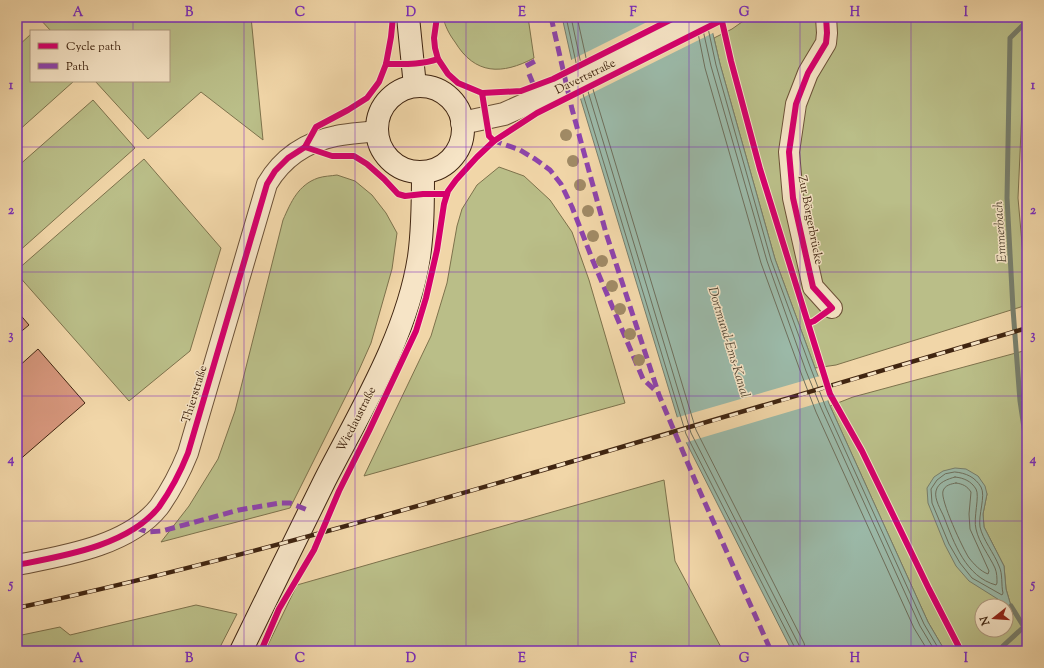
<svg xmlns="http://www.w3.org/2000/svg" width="1044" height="668" font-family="'Sorts Mill Goudy',serif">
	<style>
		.green { fill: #babe88; stroke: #7d724c; fill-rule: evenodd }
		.water { fill: #9bb9a8; stroke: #777e6c }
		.pier { fill: #f1d6a8 }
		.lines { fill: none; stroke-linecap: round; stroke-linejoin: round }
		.shore { stroke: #6e6f5c; stroke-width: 1 }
		.stream { stroke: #777e6c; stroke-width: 5 }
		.building { fill: #d7977d; stroke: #402511 }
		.minor-casing { stroke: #6c5137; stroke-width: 22 }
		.tertiary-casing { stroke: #6c5137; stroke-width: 24 }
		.secondary-casing { stroke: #402511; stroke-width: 24 }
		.minor { stroke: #f6e4c6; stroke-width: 20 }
		.tertiary { stroke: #f6e4c6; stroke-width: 22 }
		.secondary { stroke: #f6e4c6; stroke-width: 22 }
		.rail-casing { stroke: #402511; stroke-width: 4.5 }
		.rail { stroke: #f6e4c6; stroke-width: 3; stroke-dasharray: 9; stroke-linecap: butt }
		.quiet { stroke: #8e44ad; stroke-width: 5; stroke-dasharray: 10 5; stroke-linecap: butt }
		.cycleway-casing { stroke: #f6e4c6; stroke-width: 8 }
		.cycleway { stroke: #d6006c; stroke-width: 6 }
		.tree { fill: #a08a65 }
		.grid { fill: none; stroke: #7b2cbf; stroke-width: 1; stroke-opacity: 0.55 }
		.labels { text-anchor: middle; stroke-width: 3; stroke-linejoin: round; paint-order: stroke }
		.street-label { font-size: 12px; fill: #402511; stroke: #f6e4c6 }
		.water-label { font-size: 13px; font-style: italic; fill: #574a37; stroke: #f6e4c6 }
		.neatline { fill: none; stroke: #7b2cbf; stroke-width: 1.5 }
		.grid-label { font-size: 13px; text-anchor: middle; font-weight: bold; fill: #7b2cbf }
	</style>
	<rect width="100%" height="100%" fill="#f1d6a8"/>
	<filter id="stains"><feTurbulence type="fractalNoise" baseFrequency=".005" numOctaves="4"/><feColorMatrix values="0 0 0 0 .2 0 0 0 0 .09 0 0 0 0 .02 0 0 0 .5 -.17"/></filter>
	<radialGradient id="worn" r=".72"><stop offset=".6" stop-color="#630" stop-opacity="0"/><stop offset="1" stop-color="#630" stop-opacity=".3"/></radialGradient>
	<g class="green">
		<polygon points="38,17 251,17 263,140 201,92 148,139 95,81 169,81 169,31 51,31"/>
		<path d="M443 17H528L534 58C502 75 475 75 455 42 449 34 445 26 443 17Z"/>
		<polygon points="749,17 1027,17 1027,39 1025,41 1018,198 1024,266 1027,266 1027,305 836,365 815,368 775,259 720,64 714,38 732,29"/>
		<polygon points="31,34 31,81 74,81 17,132 17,47"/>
		<polygon points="93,100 135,148 17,253 17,167"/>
		<polygon points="144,159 221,248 190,351 129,401 17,274 17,270"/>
		<polygon points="499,167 524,176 550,200 572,232 589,280 625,403 364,476 431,336 447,283 457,226 462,209 477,185"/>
		<path d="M337 175 355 181 372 195 386 213 397 233 392 269 371 343 359 370 290 508 161 542 189 506 218 459 235 411 283 220C291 202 298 185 318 178 324 176 331 176 337 175Z"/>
		<path d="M1027 350V651H945L928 622 830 406 853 397ZM978 476 987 494 983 514 984 527 1004 566 1006 589 1011 606H1008L1004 603 988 592ZM982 606H1006V630H982Z"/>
		<polygon points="664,480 675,561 723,651 265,651 297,585"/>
		<polygon points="196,605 237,614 218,651 17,651 17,636 60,627 70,635"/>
	</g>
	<g class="water">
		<polygon points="562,17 709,17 720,64 775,259 815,368 830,406 928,622 945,651 792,651 683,436 580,97"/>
		<polygon points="955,468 966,469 978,476 985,486 987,494 983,514 984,527 1004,566 1006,589 1011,606 1008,606 1004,603 969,581 956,566 945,545 928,503 927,488 934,477 943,471"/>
	</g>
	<g class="pier">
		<polygon points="657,17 711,17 715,32 578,100 569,61"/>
		<polygon points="820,376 829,400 684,443 681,437 675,418"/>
	</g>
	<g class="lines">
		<g class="shore">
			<polyline points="566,17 577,67"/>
			<polyline points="571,17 581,64"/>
			<polyline points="577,17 587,62"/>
			<polyline points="708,28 716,65 771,260 811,369 826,408 924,624 940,651"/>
			<polyline points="703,30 711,66 767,261 806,371 822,410 920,626 935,651"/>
			<polyline points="698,33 705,68 761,263 801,373 816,412 914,628 928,651"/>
			<polyline points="592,86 696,430 804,643 806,651"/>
			<polyline points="587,88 691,433 799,645 800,651"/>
			<polyline points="582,91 686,434 795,648 795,651"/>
			<path d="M955 472C966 473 975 477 981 487 986 496 978 515 980 527 983 540 994 553 999 566 1003 574 1001 585 1003 593L1002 595 972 578 960 563 949 544 932 503 931 489 937 480 945 474Z"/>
			<path d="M955 477C964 478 971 481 976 489 980 496 973 518 976 529 979 543 989 555 995 568 997 573 997 578 997 583L996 585C966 577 954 543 944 517 941 510 934 499 936 491 938 482 948 479 955 477Z"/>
			<path d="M956 483C963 484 967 486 971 492L969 514 970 529 989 571 988 574C980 571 974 564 969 558 963 549 940 500 943 491 945 485 951 484 956 483Z"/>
		</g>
		<g class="stream">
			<polyline points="1027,21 1010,38 1007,198 1013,309 1020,401 1027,448"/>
			<polyline points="1011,606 1024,627"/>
			<polyline points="1003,646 1027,624"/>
		</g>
	</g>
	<g class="building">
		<polygon points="17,311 29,325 17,335"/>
		<polygon points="38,349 85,403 17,462 17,368"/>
	</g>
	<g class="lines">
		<g class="minor-casing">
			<g id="minor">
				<polyline points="826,17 827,33 826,43 808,73 796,104 789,152 793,198 813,287 832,308"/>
				<path d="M17 565C63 556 128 546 159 507 171 490 180 473 188 453L267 184C283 157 306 142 336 136 349 133 363 133 377 131"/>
			</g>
		</g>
		<g class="tertiary-casing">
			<polyline id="tertiary" points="462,123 504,114 555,91 703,17"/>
		</g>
		<g class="secondary-casing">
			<g id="secondary">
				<polyline points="408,17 415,86"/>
				<circle cx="420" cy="129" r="43"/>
				<path d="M241 651C269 594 297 536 325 480 361 410 407 335 419 257 423 229 423 201 423 172"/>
			</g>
		</g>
		<use href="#minor" class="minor"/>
		<use href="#tertiary" class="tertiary"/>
		<use href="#secondary" class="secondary"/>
		<g class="rail-casing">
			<path id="rail" d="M17 608C202 568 385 516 567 463 721 419 874 373 1027 328"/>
		</g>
		<use href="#rail" class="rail"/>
		<g class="quiet">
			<polyline points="551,17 572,109 606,233 659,395 697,485 771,651"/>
			<polyline points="526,66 537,60"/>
			<polyline points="529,74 534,86"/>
			<polyline points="492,140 520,150 535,159 550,170 561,184 572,207 593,261 643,379 658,393"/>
			<polyline points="136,528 148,532 162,531 239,510 280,503 290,503 310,511"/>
		</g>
		<g class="cycleway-casing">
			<g id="cycleway">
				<polyline points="437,17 434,38 435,48 438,59 448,74 458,83 482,93 521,91 553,79 676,17"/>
				<polyline points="721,17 731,61 760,169 830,394 862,451 929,589 961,651"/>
				<path d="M386 64C404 64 421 65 438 59"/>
				<polyline points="482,93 489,136 494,141"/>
				<polyline points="305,147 332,156 354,156 367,164 384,179 398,194 405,196 423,194 447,194"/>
				<polyline points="809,323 814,321 832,308 813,287 793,198 789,152 796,104 808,73 826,43 827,33 826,17"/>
				<path d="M17 565C63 556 128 546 159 507 171 490 180 473 188 453L267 184 275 171 288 158 305 147 316 127 348 110 367 98 379 82 386 64 391 37 393 17"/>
				<polyline points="261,651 279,609 314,550 339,491 369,431 416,331 426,298 437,250 444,204 448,191 456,180 477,157 494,141 537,113 728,17"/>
			</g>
		</g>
		<use href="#cycleway" class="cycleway"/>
	</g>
	<g class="tree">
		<circle cx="566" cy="135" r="6"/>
		<circle cx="573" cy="161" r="6"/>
		<circle cx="580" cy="185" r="6"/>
		<circle cx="588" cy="211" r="6"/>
		<circle cx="593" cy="236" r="6"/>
		<circle cx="602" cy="261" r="6"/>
		<circle cx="612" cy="286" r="6"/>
		<circle cx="620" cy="309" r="6"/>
		<circle cx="630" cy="334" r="6"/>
		<circle cx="639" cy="360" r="6"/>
	</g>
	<path class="grid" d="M133 17V31M244 17V651M355 17V651M466 17V651M578 17V651M689 17V651M800 17V651M911 17V651M133 81V651M17 147H1027M17 272H1027M17 396H1027M17 521H1027"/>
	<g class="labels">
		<g class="street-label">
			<text transform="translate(585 76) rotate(-26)" y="4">Davertstraße</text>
			<text transform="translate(811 220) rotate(79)" y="4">Zur Börgerbrücke</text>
			<text transform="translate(194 394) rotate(-73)" y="4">Thierstraße</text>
			<text transform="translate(356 419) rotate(-63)" y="4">Wiedaustraße</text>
		</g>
		<g class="water-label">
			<text transform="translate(999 232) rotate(-94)" y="5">Emmerbach</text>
			<text transform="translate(730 342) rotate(73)" y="5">Dortmund-Ems-Kanal</text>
		</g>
	</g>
	<rect width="1044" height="668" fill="none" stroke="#f1d6a8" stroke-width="44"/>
	<rect x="30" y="30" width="140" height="52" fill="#f6e4c6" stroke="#ad987e"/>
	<rect x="38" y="43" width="20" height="6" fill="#d6006c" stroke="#ad987e"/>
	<text x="66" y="50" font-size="12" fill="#402511">Cycle path</text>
	<rect x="38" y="63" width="20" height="6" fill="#8e44ad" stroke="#ad987e"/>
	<text x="66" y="70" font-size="12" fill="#402511">Path</text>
	<g transform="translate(994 618) rotate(253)"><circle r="19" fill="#f6e4c6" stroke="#ad987e"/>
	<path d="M0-3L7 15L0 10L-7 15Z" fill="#8f2418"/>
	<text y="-6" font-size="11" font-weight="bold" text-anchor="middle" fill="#402511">N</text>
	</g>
	<rect x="22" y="22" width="1000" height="624" class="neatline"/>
	<g class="grid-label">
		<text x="78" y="16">A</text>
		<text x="189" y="16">B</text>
		<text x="300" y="16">C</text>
		<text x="411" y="16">D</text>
		<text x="522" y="16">E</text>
		<text x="633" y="16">F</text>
		<text x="744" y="16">G</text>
		<text x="855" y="16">H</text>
		<text x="966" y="16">I</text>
		<text x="11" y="89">1</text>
		<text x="1033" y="89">1</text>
		<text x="11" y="214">2</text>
		<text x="1033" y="214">2</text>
		<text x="11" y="339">3</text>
		<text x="1033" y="339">3</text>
		<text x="11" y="463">4</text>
		<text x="1033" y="463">4</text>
		<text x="11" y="588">5</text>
		<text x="1033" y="588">5</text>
		<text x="78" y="662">A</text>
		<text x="189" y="662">B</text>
		<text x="300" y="662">C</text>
		<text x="411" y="662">D</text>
		<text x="522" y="662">E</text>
		<text x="633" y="662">F</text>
		<text x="744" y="662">G</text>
		<text x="855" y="662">H</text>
		<text x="966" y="662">I</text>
	</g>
	<rect width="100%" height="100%" filter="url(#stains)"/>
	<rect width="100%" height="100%" fill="url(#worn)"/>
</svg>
